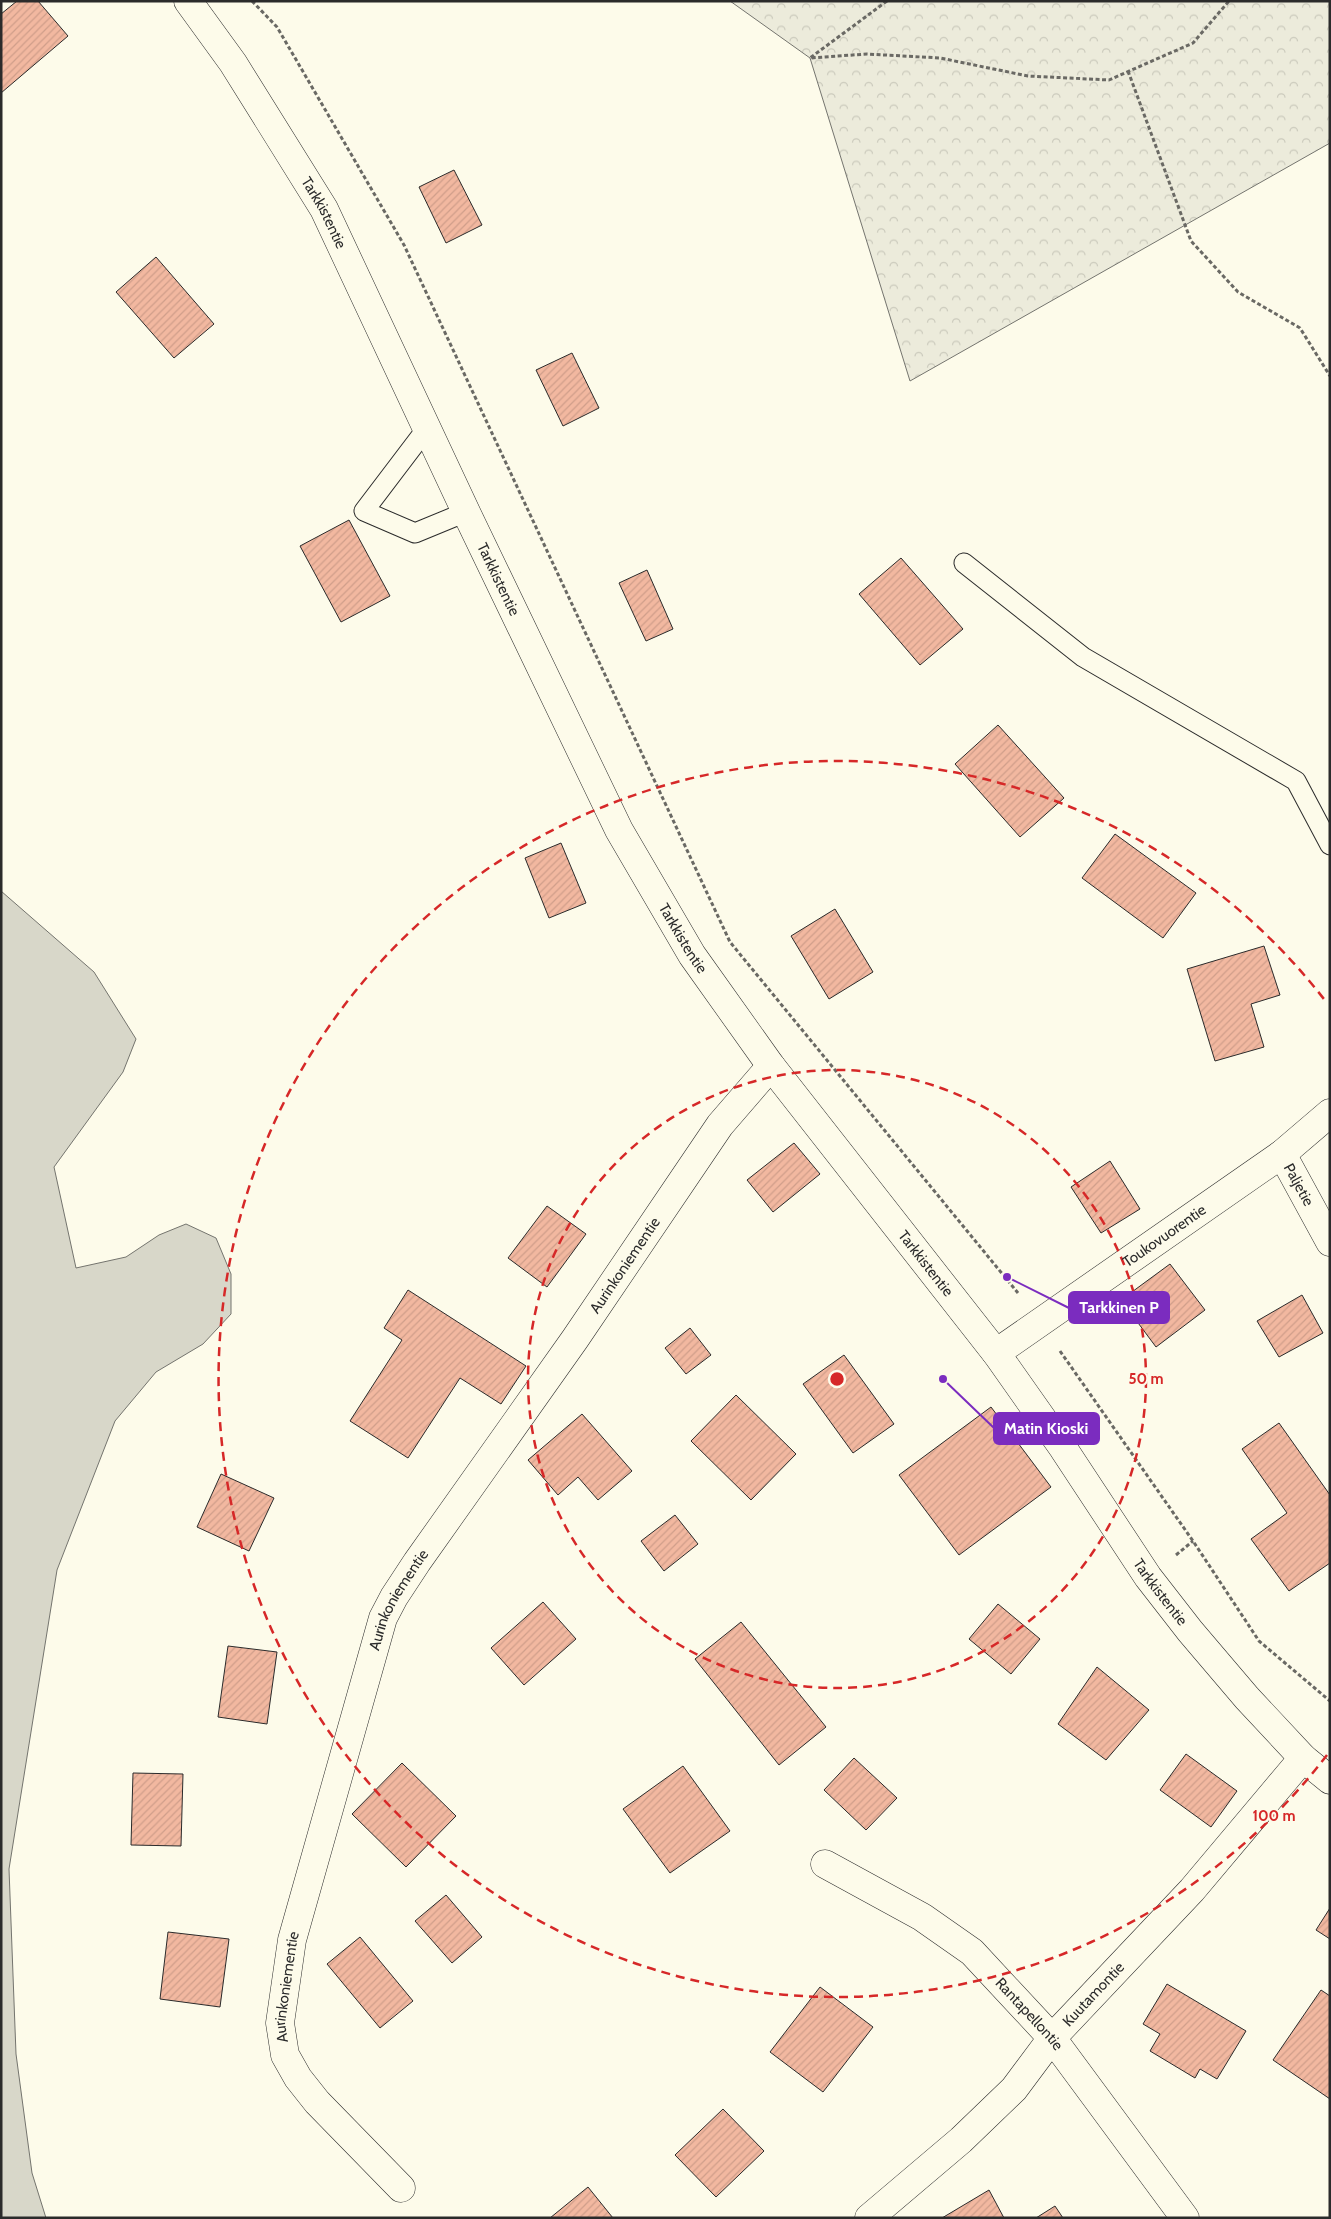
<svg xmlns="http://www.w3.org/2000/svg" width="1331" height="2219" font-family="Cabin,sans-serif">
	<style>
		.forest { fill: url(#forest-crowns); stroke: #74746e }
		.water { fill: #d8d7c9; stroke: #74746e }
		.building { fill: url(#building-hatch); stroke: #2b2b2b }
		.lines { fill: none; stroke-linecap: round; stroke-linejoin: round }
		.service-casing { stroke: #2b2b2b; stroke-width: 21 }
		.minor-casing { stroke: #2b2b2b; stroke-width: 29 }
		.tertiary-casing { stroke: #2b2b2b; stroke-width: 29 }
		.path { stroke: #6a6964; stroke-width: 3; stroke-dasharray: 4 2.5; stroke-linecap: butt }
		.service { stroke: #fdfbea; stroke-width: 19 }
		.minor { stroke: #fdfbea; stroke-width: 28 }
		.tertiary { stroke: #fdfbea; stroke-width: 28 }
		.ring { fill: none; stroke: #d62828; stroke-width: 2.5; stroke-dasharray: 9 6 }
		.labels { text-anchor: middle; stroke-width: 4; stroke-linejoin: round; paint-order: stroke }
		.street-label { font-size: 15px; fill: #2b2b2b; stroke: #fdfbea }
		.centre { fill: #d62828; stroke: #fdfbea; stroke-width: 2.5 }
		.ring-label { font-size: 15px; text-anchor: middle; font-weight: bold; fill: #d62828; stroke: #fdfbea; stroke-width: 4; stroke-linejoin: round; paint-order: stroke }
		.leader { fill: none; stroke: #7b2cbf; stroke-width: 2 }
		.callout-dot { fill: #7b2cbf; stroke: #fdfbea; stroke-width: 2 }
		.callout { fill: #7b2cbf; stroke: #7b2cbf; stroke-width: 2 }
		.callout-label { font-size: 16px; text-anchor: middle; font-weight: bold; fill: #fff }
	</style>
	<defs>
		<pattern id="forest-crowns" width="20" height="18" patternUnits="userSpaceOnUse" patternTransform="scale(1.25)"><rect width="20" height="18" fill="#ecebdb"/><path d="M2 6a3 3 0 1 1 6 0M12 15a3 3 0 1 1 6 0" fill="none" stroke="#cbcabc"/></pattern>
		<pattern id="building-hatch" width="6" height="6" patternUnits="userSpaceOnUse" patternTransform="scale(1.25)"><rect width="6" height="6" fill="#f2b8a0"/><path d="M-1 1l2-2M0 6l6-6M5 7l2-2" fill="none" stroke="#d09e8a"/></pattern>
	</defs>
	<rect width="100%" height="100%" fill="#fdfbea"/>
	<polygon class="forest" points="730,1 1330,1 1330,143 910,381 810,58"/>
	<polygon class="water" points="1,891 94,972 136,1039 123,1072 54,1167 76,1268 126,1257 159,1235 186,1224 216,1238 231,1274 231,1314 203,1344 156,1372 115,1421 57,1570 9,1869 16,2054 32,2173 46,2218 1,2218"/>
	<g class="building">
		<polygon points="17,1 38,1 68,36 1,93 1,14"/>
		<polygon points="454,170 482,225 446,243 419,187"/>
		<polygon points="156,257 214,324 174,358 116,292"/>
		<polygon points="572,353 599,408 563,426 536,370"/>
		<polygon points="349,520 390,596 341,622 300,546"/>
		<polygon points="901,558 963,629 920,665 859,594"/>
		<polygon points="647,570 673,629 646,641 619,583"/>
		<polygon points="998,725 1064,798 1020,837 955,764"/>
		<polygon points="1115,834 1196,893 1163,938 1082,878"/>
		<polygon points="561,843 586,903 549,918 525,858"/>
		<polygon points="835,909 873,972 829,999 791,936"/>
		<polygon points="1264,946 1280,995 1251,1004 1264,1047 1215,1061 1187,969"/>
		<polygon points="794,1143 820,1174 773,1212 747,1180"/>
		<polygon points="1110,1161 1140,1209 1101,1233 1071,1187"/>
		<polygon points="547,1206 586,1234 547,1287 508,1258"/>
		<polygon points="1170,1264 1205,1310 1156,1347 1121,1300"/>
		<polygon points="408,1290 526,1366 501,1404 460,1378 408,1458 350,1421 402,1340 384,1328"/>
		<polygon points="1302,1295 1323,1333 1279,1357 1257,1321"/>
		<polygon points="690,1328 711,1355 686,1374 665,1348"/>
		<polygon points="844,1355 894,1424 853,1453 803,1384"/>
		<polygon points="736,1395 796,1454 751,1500 691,1441"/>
		<polygon points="991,1407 1051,1487 959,1555 899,1475"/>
		<polygon points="582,1414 632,1471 598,1500 578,1477 558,1495 528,1460"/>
		<polygon points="1279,1423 1330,1495 1330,1563 1289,1591 1251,1539 1287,1513 1242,1449"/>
		<polygon points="221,1474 274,1498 249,1551 197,1527"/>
		<polygon points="675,1515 698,1544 664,1571 641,1541"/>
		<polygon points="543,1602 576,1639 524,1685 491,1648"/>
		<polygon points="998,1604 1040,1639 1011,1674 969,1639"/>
		<polygon points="741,1622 826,1727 779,1765 695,1659"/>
		<polygon points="228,1646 277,1652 267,1724 218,1717"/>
		<polygon points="1097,1667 1149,1710 1106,1760 1058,1724"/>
		<polygon points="1186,1754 1237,1791 1211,1827 1160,1790"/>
		<polygon points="854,1758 897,1798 866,1830 824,1790"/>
		<polygon points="402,1763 456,1816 406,1867 352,1814"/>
		<polygon points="683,1766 730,1831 670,1873 623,1809"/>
		<polygon points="133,1773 183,1774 181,1846 131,1845"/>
		<polygon points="446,1895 482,1937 452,1963 415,1921"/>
		<polygon points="1330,1908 1330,1939 1316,1930"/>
		<polygon points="168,1932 229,1939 220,2007 160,1999"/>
		<polygon points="360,1937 413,2001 380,2028 327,1964"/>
		<polygon points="1167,1984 1246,2031 1217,2079 1200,2069 1195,2078 1150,2051 1160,2034 1143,2024"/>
		<polygon points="820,1987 873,2027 823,2092 770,2052"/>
		<polygon points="1321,1990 1330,1996 1330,2099 1273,2060"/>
		<polygon points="723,2109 764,2151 716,2197 675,2155"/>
		<polygon points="588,2187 613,2218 550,2218"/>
		<polygon points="989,2190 1004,2218 942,2218"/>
		<polygon points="1055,2206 1063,2218 1036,2218"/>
	</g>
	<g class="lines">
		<g class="service-casing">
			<g id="service">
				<polyline points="427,428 364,511 415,533 466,512"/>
				<polyline points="964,563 1083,657 1296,781 1330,845"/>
			</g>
		</g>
		<g class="minor-casing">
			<g id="minor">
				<path id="s1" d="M1282 1154 1330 1242"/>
				<path id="s2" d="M996 1353 1282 1154 1330 1113"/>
				<path id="s3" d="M825 1864 922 1917 972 1952 1052 2038 1185 2218"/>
				<path id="s4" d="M401 2188 317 2102 298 2078 285 2055 280 2023 292 1940 383 1618 394 1597 417 1562 575 1339 720 1125 771 1066"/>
				<path id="s5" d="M869 2218 961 2140 1014 2089 1052 2038 1192 1890 1303 1758"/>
			</g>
		</g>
		<g class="tertiary-casing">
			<g id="tertiary">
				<path id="s6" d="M188 1 233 63 324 209 466 512 619 830 692 955 771 1066 996 1353 1063 1448 1148 1577 1190 1631 1247 1698 1303 1758 1330 1780"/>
			</g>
		</g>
		<g class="path">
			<polyline points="252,1 277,27 404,245 730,942 1018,1293"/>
			<polyline points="887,1 810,58 867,54 940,58 1028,76 1109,80 1193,43 1229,1"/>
			<polyline points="1128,71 1191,241 1238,292 1300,328 1330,376"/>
			<polyline points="1060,1351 1193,1541 1259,1641 1330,1701"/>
			<polyline points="1176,1555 1193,1541"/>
		</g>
		<use href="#service" class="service"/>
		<use href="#minor" class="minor"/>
		<use href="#tertiary" class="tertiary"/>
	</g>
	<g class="ring">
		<circle cx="837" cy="1379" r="309"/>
		<path d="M1327 1755A618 618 0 1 1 1327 1003"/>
	</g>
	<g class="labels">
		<g class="street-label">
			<text dy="5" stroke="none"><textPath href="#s6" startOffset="252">Tarkkistentie</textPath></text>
			<text dy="5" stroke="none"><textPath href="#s6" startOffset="658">Tarkkistentie</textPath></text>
			<text dy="5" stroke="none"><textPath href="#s6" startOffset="1062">Tarkkistentie</textPath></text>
			<text dy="5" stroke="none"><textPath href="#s1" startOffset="35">Paljetie</textPath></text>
			<text dy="5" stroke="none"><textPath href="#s2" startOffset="205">Toukovuorentie</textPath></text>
			<text dy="5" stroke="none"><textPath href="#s6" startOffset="1468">Tarkkistentie</textPath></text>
			<text dy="5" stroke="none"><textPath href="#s4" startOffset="1056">Aurinkoniementie</textPath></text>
			<text dy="5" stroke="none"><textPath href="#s6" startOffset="1872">Tarkkistentie</textPath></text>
			<text dy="5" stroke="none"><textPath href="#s4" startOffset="651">Aurinkoniementie</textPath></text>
			<text dy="5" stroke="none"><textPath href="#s4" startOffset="246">Aurinkoniementie</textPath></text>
			<text dy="5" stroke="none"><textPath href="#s5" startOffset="318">Kuutamontie</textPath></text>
			<text dy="5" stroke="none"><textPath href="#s3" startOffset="256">Rantapellontie</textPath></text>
		</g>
	</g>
	<circle cx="837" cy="1379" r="8" class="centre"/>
	<g class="ring-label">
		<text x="1146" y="1384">50 m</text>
		<text x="1274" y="1821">100 m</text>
	</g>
	<path class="leader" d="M1007 1277L1069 1308M943 1379L994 1428"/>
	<g class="callout-dot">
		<circle cx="1007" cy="1277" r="5"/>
		<circle cx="943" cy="1379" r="5"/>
	</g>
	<g class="callout">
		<rect x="1069" y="1292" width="100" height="31" rx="5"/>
		<rect x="994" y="1413" width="105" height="31" rx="5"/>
	</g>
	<g class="callout-label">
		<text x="1119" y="1313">Tarkkinen P</text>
		<text x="1046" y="1434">Matin Kioski</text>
	</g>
	<rect width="1331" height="2219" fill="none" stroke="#2b2b2b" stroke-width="5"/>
</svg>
